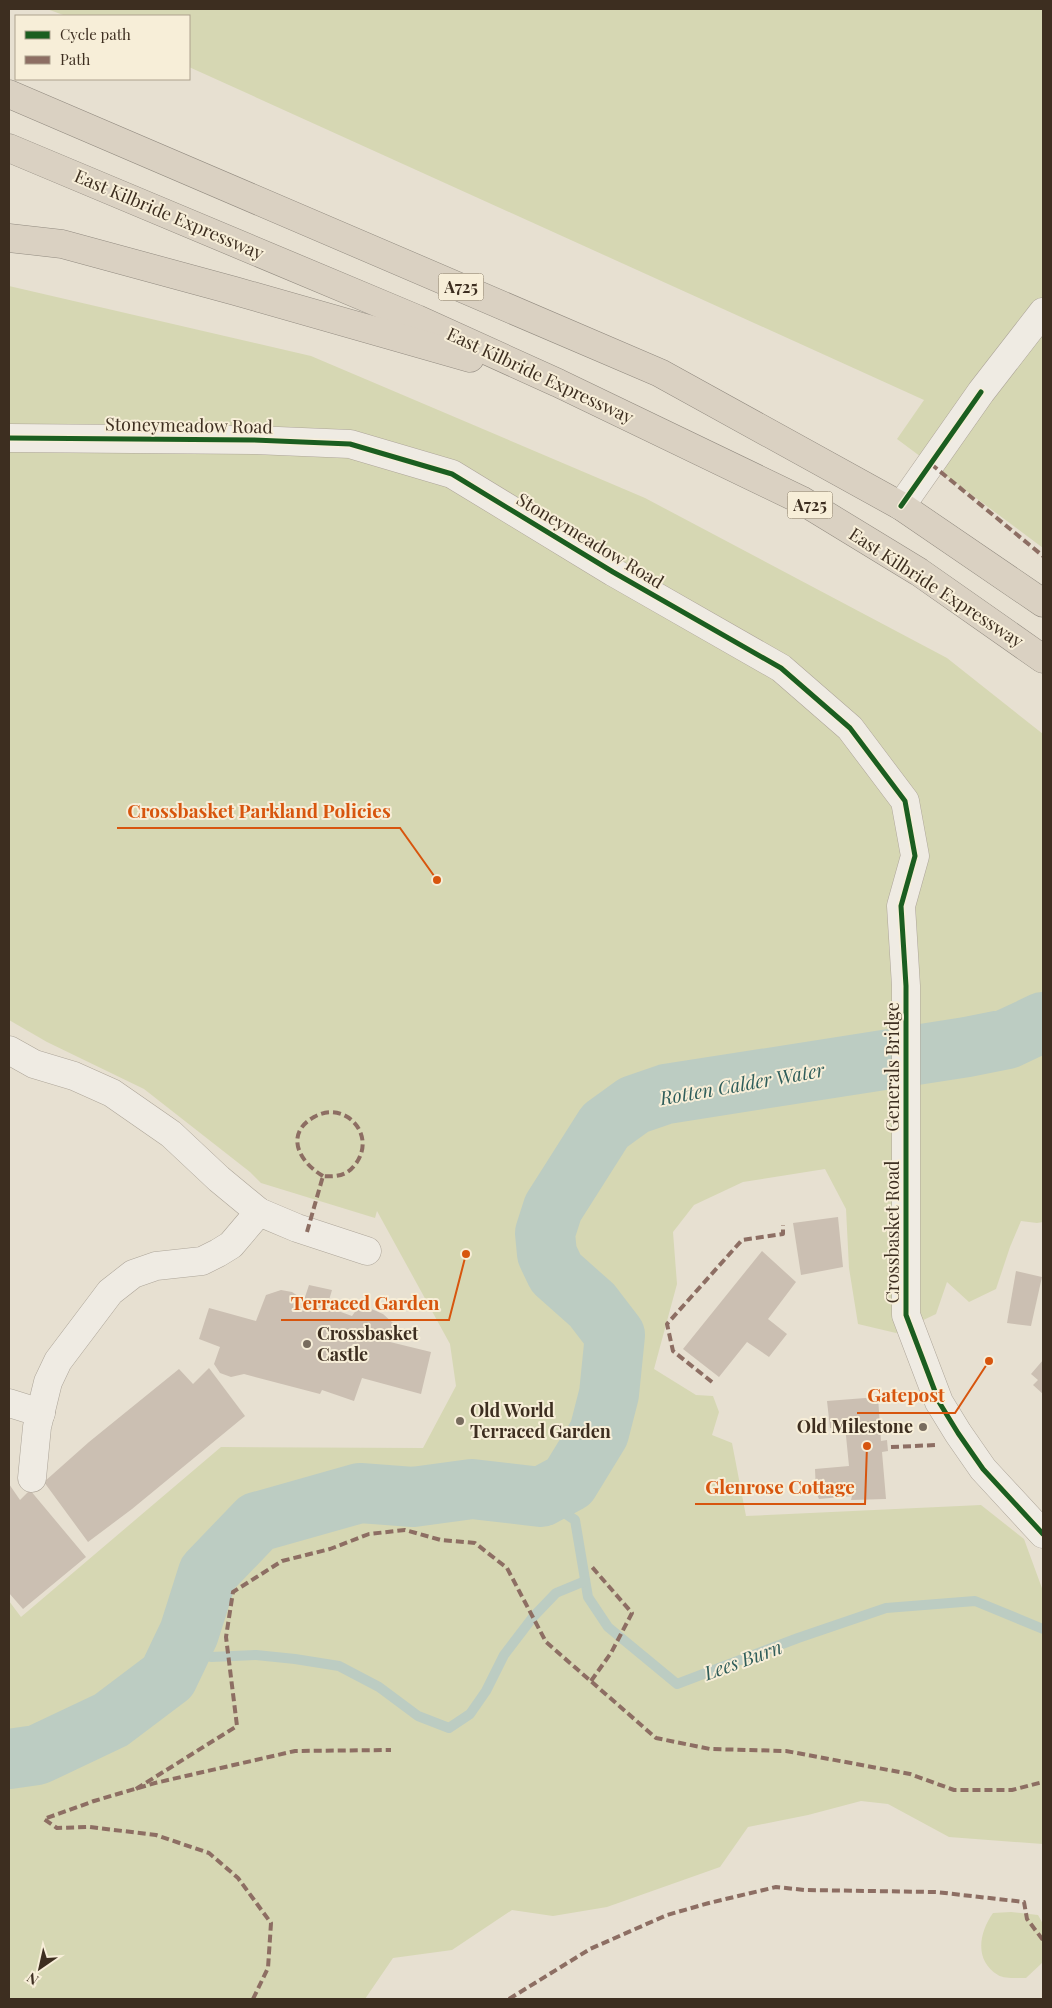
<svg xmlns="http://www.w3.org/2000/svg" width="1052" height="2008" font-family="'Playfair Display',serif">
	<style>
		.green { fill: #d6d7b3 }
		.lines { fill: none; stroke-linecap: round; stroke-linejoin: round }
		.stream { stroke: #bcccc2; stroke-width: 10 }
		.river { stroke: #bcccc2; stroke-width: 60 }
		.building { fill: #cbbfb2 }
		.minor-casing { stroke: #ada599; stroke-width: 29 }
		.highway-casing { stroke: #928b80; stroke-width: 29 }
		.minor { stroke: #efebe3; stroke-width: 28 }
		.highway { stroke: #dad1c2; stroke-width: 28 }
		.quiet { stroke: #8d6e63; stroke-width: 4; stroke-dasharray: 8 4; stroke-linecap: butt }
		.cycleway-casing { stroke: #f7eed8; stroke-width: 8 }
		.cycleway { stroke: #1b5e20; stroke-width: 5 }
		.poi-dot { fill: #786c5e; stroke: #f7eed8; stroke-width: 2 }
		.labels { text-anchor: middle; stroke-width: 4; stroke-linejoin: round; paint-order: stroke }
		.shield { fill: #f7eed8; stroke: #756857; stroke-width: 1 }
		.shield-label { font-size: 16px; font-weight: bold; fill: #3d2e20 }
		.street-label { font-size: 18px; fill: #3d2e20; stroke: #f7eed8 }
		.poi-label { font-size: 18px; font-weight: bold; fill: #3d2e20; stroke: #f7eed8; text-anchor: start }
		.water-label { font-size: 19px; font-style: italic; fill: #2f5d5a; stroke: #f7eed8 }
		.leader { fill: none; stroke: #d7550e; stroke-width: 2 }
		.callout-dot { fill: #d7550e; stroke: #f7eed8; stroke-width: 2 }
		.callout-label { font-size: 19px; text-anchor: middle; font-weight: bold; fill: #d7550e; stroke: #f7eed8; stroke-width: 4; stroke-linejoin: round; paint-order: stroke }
	</style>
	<rect width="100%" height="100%" fill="#e7e0d1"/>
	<g class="green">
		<polygon points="47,9 1043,9 1043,548 897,439 924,400 189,67 189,16 66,16"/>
		<polygon points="9,286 311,356 645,498 947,658 1043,734 1043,1222 1037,1223 1021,1221 1010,1247 996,1289 969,1302 947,1282 936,1314 896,1333 858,1324 849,1268 846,1209 825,1169 743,1182 694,1205 673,1232 677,1284 654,1369 696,1395 713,1396 719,1412 712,1435 732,1443 746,1516 981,1505 1024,1539 1043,1591 1043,1844 949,1837 888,1804 861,1801 808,1815 748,1827 720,1867 607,1907 553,1916 512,1910 452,1950 393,1958 365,1999 9,1999 9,1601 21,1617 221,1447 423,1448 456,1386 450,1344 377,1211 375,1218 261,1183 250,1172 144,1089 47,1042 9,1020"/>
		<path d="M1011 1912 1038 1915 1043 1924V1962L1026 1978C1018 1978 1004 1979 998 1975 974 1960 979 1933 993 1913Z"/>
	</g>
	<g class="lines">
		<g class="stream">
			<polyline points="541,1497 575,1520 588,1597 608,1627 677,1684 798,1638 886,1608 975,1601 1043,1629"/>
			<polyline points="181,1650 211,1657 256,1655 295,1659 339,1666 379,1687 418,1716 449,1728 470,1714 486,1691 504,1655 533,1617 556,1593 585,1581"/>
		</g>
		<polyline class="river" points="9,1759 37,1755 111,1720 168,1677 189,1633 208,1573 257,1522 360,1493 413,1497 472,1489 541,1497 569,1482 599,1433 609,1394 615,1335 592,1305 556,1273 547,1254 545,1233 553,1208 605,1126 634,1105 666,1094 967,1047 1007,1039 1043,1022"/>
	</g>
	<g class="building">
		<polygon points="838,1217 843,1267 801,1275 793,1223"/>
		<polygon points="762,1251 796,1282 768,1319 787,1334 769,1357 747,1342 719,1377 683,1349"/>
		<polygon points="1016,1271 1042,1277 1031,1326 1007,1323"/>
		<polygon points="309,1285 332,1290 327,1307 352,1316 357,1309 367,1307 383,1314 393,1323 390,1342 431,1352 421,1394 362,1378 354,1401 322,1390 320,1394 244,1374 231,1377 220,1373 214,1364 220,1347 199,1339 209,1308 256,1321 266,1295 281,1290 292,1292 304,1300"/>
		<polygon points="1043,1360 1043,1394 1033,1385 1038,1380 1031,1374"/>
		<polygon points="209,1368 245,1416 132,1509 88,1542 44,1482 89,1442 179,1369 193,1384"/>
		<polygon points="878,1397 881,1441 887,1440 888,1451 882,1452 886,1499 851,1500 852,1496 819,1499 816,1492 815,1469 849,1466 845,1426 830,1428 827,1401"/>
		<polygon points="9,1484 20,1500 30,1490 86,1557 23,1609 9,1593"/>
	</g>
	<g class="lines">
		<g class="minor-casing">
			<g id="minor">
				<polyline points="9,438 254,440 350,444 452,474 613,572 781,668 850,728 905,801 915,856 901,906 906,986 906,1315 939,1402 958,1433 983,1469 1043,1534"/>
				<polyline points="901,506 981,392 1043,312"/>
				<polyline points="9,1050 34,1064 74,1076 112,1093 171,1134 219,1179 259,1212 297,1228 367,1251"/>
				<polyline points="9,1403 41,1413"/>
				<polyline points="32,1478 37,1427 48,1382 58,1361 110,1292 133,1274 156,1266 202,1261 218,1253 231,1245 259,1212"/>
			</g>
		</g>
		<g class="highway-casing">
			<g id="highway">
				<polyline points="9,94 660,373 901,506 1043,603"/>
				<polyline points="9,148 417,319 558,383 801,500 919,572 1043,659"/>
				<polyline points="9,238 62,244 235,291 470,358"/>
			</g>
		</g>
		<use href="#minor" class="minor"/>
		<use href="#highway" class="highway"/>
		<g class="quiet">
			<polyline points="931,464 1043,556"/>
			<path d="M307 1232 323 1176C335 1177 346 1176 354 1166 379 1136 345 1099 314 1117 284 1134 299 1162 323 1176"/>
			<polyline points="712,1382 673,1351 667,1324 742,1240 783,1234 783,1225"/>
			<polyline points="891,1447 937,1445"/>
			<polyline points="591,1681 611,1653 632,1613 592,1567"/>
			<polyline points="136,1789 237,1726 226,1637 233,1592 282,1561 330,1549 369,1534 405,1530 441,1540 475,1543 507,1568 546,1642 656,1738 710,1749 786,1751 910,1774 954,1790 1012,1790 1043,1782"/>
			<polyline points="253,1999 268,1968 271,1923 238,1878 209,1853 156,1835 90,1827 57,1828 44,1819 94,1801 155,1783 295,1751 391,1750"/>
			<polyline points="509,1999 590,1949 667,1915 709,1903 776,1887 805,1890 936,1892 1024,1902 1027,1919 1043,1940"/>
		</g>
		<g class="cycleway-casing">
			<g id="cycleway">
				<polyline points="9,438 254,440 350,444 452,474 613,572 781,668 850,728 905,801 915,856 901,906 906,986 906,1315 939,1402 958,1433 983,1469 1043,1534"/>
				<polyline points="901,506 981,392"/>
			</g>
		</g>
		<use href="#cycleway" class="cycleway"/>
	</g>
	<g class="poi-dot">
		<circle cx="307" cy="1344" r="5"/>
		<circle cx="460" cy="1421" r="5"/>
		<circle cx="923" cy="1427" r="5"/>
	</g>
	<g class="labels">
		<g class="shield">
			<rect x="438.5" y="273.5" width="45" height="27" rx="4"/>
			<rect x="787.5" y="491.5" width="45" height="27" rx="4"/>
		</g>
		<g class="shield-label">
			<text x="461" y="293">A725</text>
			<text x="810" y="511">A725</text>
		</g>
		<g class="street-label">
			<text transform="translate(169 215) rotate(23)" y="6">East Kilbride Expressway</text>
			<text transform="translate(540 376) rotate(25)" y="6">East Kilbride Expressway</text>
			<text transform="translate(189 426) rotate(1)" y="6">Stoneymeadow Road</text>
			<text transform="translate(590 541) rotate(31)" y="6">Stoneymeadow Road</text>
			<text transform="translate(936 588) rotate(33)" y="6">East Kilbride Expressway</text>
			<text transform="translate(893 1067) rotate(-90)" y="6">Generals Bridge</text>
			<text transform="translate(893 1232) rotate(-90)" y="6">Crossbasket Road</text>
		</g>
		<g class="poi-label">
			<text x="317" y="1340">Crossbasket<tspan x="317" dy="21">Castle</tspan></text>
			<text x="470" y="1417">Old World<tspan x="470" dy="21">Terraced Garden</tspan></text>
			<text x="913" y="1433" text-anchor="end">Old Milestone</text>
		</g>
		<g class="water-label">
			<text transform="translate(742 1084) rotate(-10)" y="7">Rotten Calder Water</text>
			<text transform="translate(743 1660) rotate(-20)" y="7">Lees Burn</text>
		</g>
	</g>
	<path class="leader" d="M437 880L400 828H117M466 1254L449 1320H281M989 1361L955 1413H857M867 1446L865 1504H695"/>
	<g class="callout-dot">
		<circle cx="437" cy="880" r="5"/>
		<circle cx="466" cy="1254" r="5"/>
		<circle cx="989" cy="1361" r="5"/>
		<circle cx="867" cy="1446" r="5"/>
	</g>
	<g class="callout-label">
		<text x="259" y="818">Crossbasket Parkland Policies</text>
		<text x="365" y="1310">Terraced Garden</text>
		<text x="906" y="1402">Gatepost</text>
		<text x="780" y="1494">Glenrose Cottage</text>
	</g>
	<rect width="1052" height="2008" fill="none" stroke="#3d2e20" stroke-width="20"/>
	<rect x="15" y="15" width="175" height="65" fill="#f7eed8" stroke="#ada18e"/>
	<rect x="25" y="31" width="25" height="8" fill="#1b5e20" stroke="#ada18e"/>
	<text x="60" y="40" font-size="15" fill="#3d2e20">Cycle path</text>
	<rect x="25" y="56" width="25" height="8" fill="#8d6e63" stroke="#ada18e"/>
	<text x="60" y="65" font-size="15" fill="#3d2e20">Path</text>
	<g transform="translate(40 1968) rotate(214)" stroke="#f7eed8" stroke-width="4" paint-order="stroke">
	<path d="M0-4L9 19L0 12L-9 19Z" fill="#3d2e20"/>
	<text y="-8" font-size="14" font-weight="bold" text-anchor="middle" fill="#3d2e20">N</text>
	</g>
</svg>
